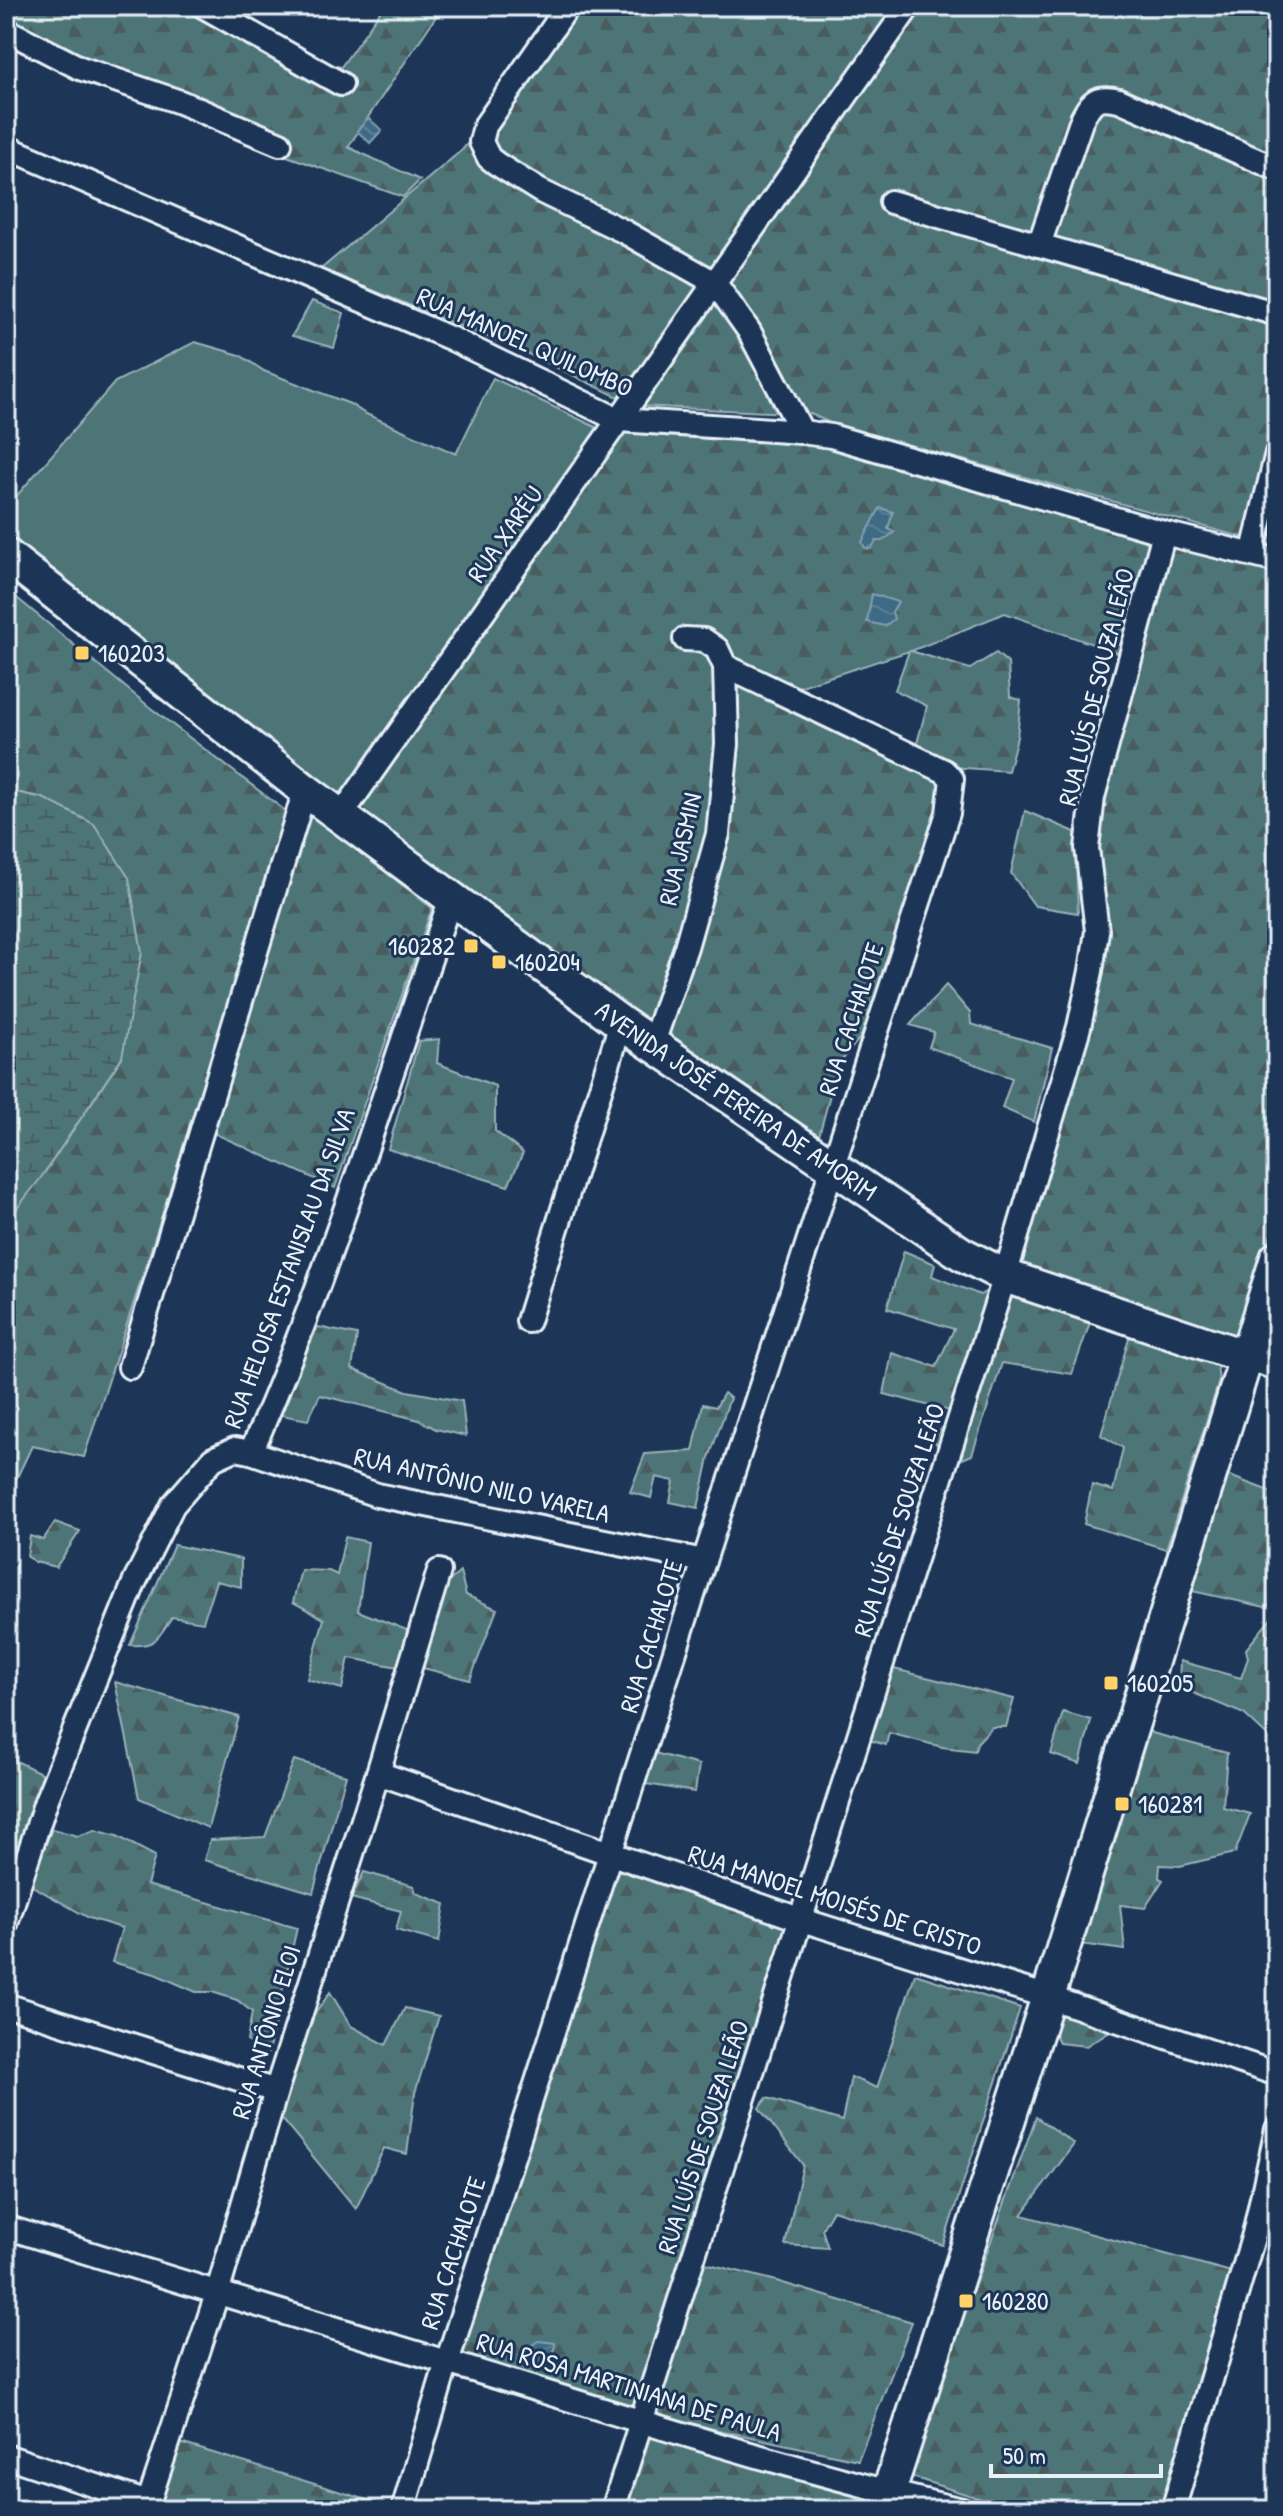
<svg xmlns="http://www.w3.org/2000/svg" width="1283" height="2516" font-family="'Patrick Hand',sans-serif">
	<style>
		.grass { fill: #4d7477; stroke: #9ab2b8; stroke-width: 2 }
		.forest { fill: url(#forest-firs); stroke: #9ab2b8; stroke-width: 2 }
		.wetland { fill: url(#wetland-marsh); stroke: #9ab2b8; stroke-width: 2 }
		.water { fill: url(#water-waves); stroke: #82a0b2; stroke-width: 2 }
		.lines { fill: none; stroke-linecap: round; stroke-linejoin: round }
		.street-casing { stroke: #e8f1f8; stroke-width: 28 }
		.secondary-casing { stroke: #e8f1f8; stroke-width: 38 }
		.street { stroke: #1d3557; stroke-width: 22 }
		.secondary { stroke: #1d3557; stroke-width: 32 }
		.poi-dot { fill: #ffd166; stroke: #1d3557; stroke-width: 3 }
		.labels { text-anchor: middle; stroke-width: 6; stroke-linejoin: round; paint-order: stroke }
		.street-label { font-size: 26px; fill: #e8f1f8; stroke: #1d3557 }
		.poi-label { font-size: 26px; fill: #e8f1f8; stroke: #1d3557; text-anchor: start }
	</style>
	<defs>
		<pattern id="forest-firs" width="22" height="20" patternUnits="userSpaceOnUse" patternTransform="scale(2)"><rect width="22" height="20" fill="#4d7477"/><path d="M5 1l3.5 6h-7zM16 11l3.5 6h-7z" fill="#495c5e"/></pattern>
		<pattern id="wetland-marsh" width="20" height="14" patternUnits="userSpaceOnUse" patternTransform="scale(2)"><rect width="20" height="14" fill="#4d7477"/><path d="M1 5h8M5 5V1M11 12h8M15 12V8" fill="none" stroke="#495c5e"/></pattern>
		<pattern id="water-waves" width="16" height="10" patternUnits="userSpaceOnUse" patternTransform="scale(2)"><rect width="16" height="10" fill="#3e6a84"/><path d="M0 5q4-4 8 0t8 0" fill="none" stroke="#5a8096"/></pattern>
	</defs>
	<rect width="100%" height="100%" fill="#1d3557"/>
	<filter id="ink" filterUnits="userSpaceOnUse"><feTurbulence type="fractalNoise" baseFrequency=".0125" numOctaves="2"/><feDisplacementMap in="SourceGraphic" scale="16" xChannelSelector="R" yChannelSelector="G"/><feConvolveMatrix kernelMatrix="1 2 1 2 8 2 1 2 1" color-interpolation-filters="sRGB"/></filter>
	<g filter="url(#ink)">
		<polygon class="grass" points="195,342 240,355 264,371 350,404 364,413 456,454 493,378 602,430 340,809 6,542 6,508 115,382"/>
		<g class="forest">
			<polygon points="6,6 184,6 269,53 341,67 384,6 443,6 348,147 420,180 403,197 267,149 81,61 6,19"/>
			<polygon points="539,6 1277,6 1277,547 830,423 811,414 637,406 524,352 321,269 463,149 565,24"/>
			<polygon points="312,301 344,313 334,348 292,336"/>
			<polygon points="624,419 802,432 1154,535 1123,655 1005,613 911,651 970,669 996,653 1008,663 1010,697 1021,700 1017,737 1008,771 950,767 917,743 927,706 895,690 909,651 795,688 943,781 937,827 871,1024 838,1065 816,1147 647,1033 349,816"/>
			<polygon points="1173,543 1277,569 1277,1217 1236,1343 1015,1262 1097,976 1095,838 1111,747"/>
			<polygon points="6,589 152,709 291,815 84,1457 32,1446 9,1494 6,1493 6,1221 47,1169 122,1057 43,798 6,790"/>
			<polygon points="1025,811 1075,832 1078,913 1035,906 1011,873"/>
			<polygon points="311,814 432,908 335,1188 209,1131"/>
			<polygon points="946,985 970,1013 971,1024 1052,1048 1034,1122 1002,1108 1012,1078 929,1047 934,1032 910,1025"/>
			<polygon points="439,1039 437,1063 495,1086 495,1131 523,1153 508,1186 388,1149 419,1041"/>
			<polygon points="904,1251 935,1264 932,1276 980,1295 993,1287 1092,1317 1072,1374 1002,1363 972,1455 953,1463 933,1440 954,1412 884,1394 892,1353 936,1367 954,1329 887,1308"/>
			<polygon points="1277,1280 1277,1362 1253,1352"/>
			<polygon points="318,1327 357,1335 352,1369 407,1391 462,1401 466,1436 436,1429 419,1420 320,1395 308,1420 276,1414"/>
			<polygon points="1131,1331 1205,1356 1217,1366 1219,1381 1166,1549 1084,1524 1092,1485 1113,1491 1123,1448 1101,1435"/>
			<polygon points="724,1393 730,1398 709,1458 698,1508 670,1502 674,1481 656,1477 651,1498 630,1492 645,1454 693,1451 703,1404 716,1407"/>
			<polygon points="1227,1475 1277,1494 1277,1601 1265,1607 1192,1591 1191,1566"/>
			<polygon points="55,1522 80,1531 56,1567 35,1562 27,1556 30,1536 43,1540"/>
			<polygon points="345,1537 368,1542 358,1611 407,1630 399,1667 349,1658 342,1689 307,1679 324,1619 293,1602 301,1570 329,1571 337,1575"/>
			<path d="M174 1545 241 1559V1587L216 1581 203 1622 172 1617C158 1637 157 1647 130 1645Z"/>
			<polygon points="460,1572 466,1595 497,1609 470,1680 423,1668 446,1584"/>
			<polygon points="1273,1616 1265,1646 1277,1649 1277,1745 1244,1714 1179,1687 1180,1661 1241,1678 1248,1658 1246,1649"/>
			<polygon points="890,1668 1014,1699 1006,1727 992,1727 977,1743 975,1751 942,1747 889,1733 886,1745 869,1740"/>
			<polygon points="115,1682 239,1717 208,1828 139,1798"/>
			<polygon points="1063,1712 1091,1720 1080,1764 1051,1754"/>
			<polygon points="1140,1724 1152,1733 1227,1753 1223,1807 1250,1814 1235,1853 1180,1866 1160,1865 1159,1878 1163,1880 1145,1908 1120,1905 1125,1950 1072,1943"/>
			<polygon points="651,1752 699,1765 695,1792 640,1783"/>
			<polygon points="6,1756 47,1776 17,1852 6,1847"/>
			<polygon points="294,1760 346,1775 313,1893 204,1860 210,1840 265,1837"/>
			<polygon points="52,1829 78,1836 95,1830 117,1836 155,1856 147,1885 297,1928 268,2053 247,2041 252,2012 237,2000 212,1992 196,1992 155,1974 112,1962 122,1928 89,1918 29,1884"/>
			<polygon points="618,1867 788,1926 636,2411 459,2353"/>
			<polygon points="364,1872 414,1886 416,1893 445,1904 439,1942 396,1930 401,1911 351,1898"/>
			<polygon points="915,1974 1020,2008 943,2245 833,2210 822,2229 828,2248 785,2245 803,2165 759,2108 767,2098 842,2121 851,2077 877,2088"/>
			<polygon points="330,1992 351,2026 386,2045 405,2008 439,2016 415,2093 407,2154 384,2148 356,2209 278,2114 307,2026"/>
			<polygon points="1061,2008 1116,2027 1086,2046 1059,2043 1053,2029"/>
			<polygon points="1036,2117 1074,2144 1022,2215 1235,2273 1160,2510 1015,2510 906,2475"/>
			<polygon points="701,2262 773,2280 912,2322 858,2460 653,2416"/>
			<polygon points="647,2434 864,2489 860,2510 621,2510"/>
			<polygon points="177,2442 394,2508 394,2510 154,2510"/>
		</g>
		<polygon class="wetland" points="6,790 43,798 94,824 129,878 142,952 122,1057 40,1179 6,1222"/>
		<g class="water">
			<polygon points="368,118 382,130 370,143 357,131"/>
			<polygon points="880,508 893,512 888,529 895,532 882,541 876,541 871,549 865,548 862,542"/>
			<polygon points="872,594 898,602 892,612 894,619 885,626 867,622"/>
			<polygon points="538,2341 555,2343 554,2353 547,2357 551,2370 534,2365 531,2346"/>
		</g>
		<g class="lines">
			<g class="street-casing">
				<g id="street">
					<polyline points="203,6 341,84"/>
					<polyline points="568,6 485,126 481,142 489,158 497,164 540,191 623,231 715,283 749,331 802,432"/>
					<polyline points="6,30 80,68 180,102 280,144"/>
					<polyline points="6,147 452,339 619,420 802,432 831,436 1164,533 1277,561"/>
					<polyline points="891,202 1277,314"/>
					<path d="M1039 245 1082 119C1092 100 1097 95 1119 100L1277 169"/>
					<polyline points="1252,555 1277,453"/>
					<polyline points="340,817 909,6"/>
					<polyline points="653,1043 686,947 718,834 727,744 725,666 717,649 704,640 685,639"/>
					<polyline points="528,1321 621,1023"/>
					<polyline points="1246,1357 1277,1369"/>
					<polyline points="130,1367 305,790"/>
					<polyline points="251,1452 377,1495 704,1561"/>
					<polyline points="378,1773 802,1920 1048,1997 1277,2074"/>
					<path d="M6 1924 46 1801 134 1583 173 1505 213 1459 235 1449 251 1452C330 1273 387 1083 451 898"/>
					<polyline points="6,2005 276,2091"/>
					<path d="M6 2227C173 2280 341 2330 509 2381 659 2427 809 2474 962 2510"/>
					<polyline points="6,2456 148,2503"/>
					<polyline points="146,2510 217,2294 276,2091 378,1773 439,1571"/>
					<polyline points="403,2510 447,2362 704,1561 948,813 952,779 944,771 725,666"/>
					<polyline points="613,2510 1005,1276 1079,1027 1091,971 1097,931 1087,848 1093,797 1164,533"/>
					<polyline points="1173,2510 1254,2234 1277,2129"/>
				</g>
			</g>
			<g class="secondary-casing">
				<g id="secondary">
					<path id="s1" d="M6 555 305 790 621 1023 962 1254 1005 1276 1246 1357"/>
					<polyline points="883,2510 1048,1997 1277,1258"/>
				</g>
			</g>
			<use href="#street" class="street"/>
			<use href="#secondary" class="secondary"/>
		</g>
	</g>
	<g class="poi-dot">
		<rect x="74" y="645" width="16" height="16" rx="4"/>
		<rect x="463" y="938" width="16" height="16" rx="4"/>
		<rect x="491" y="954" width="16" height="16" rx="4"/>
		<rect x="1103" y="1675" width="16" height="16" rx="4"/>
		<rect x="1114" y="1796" width="16" height="16" rx="4"/>
		<rect x="958" y="2293" width="16" height="16" rx="4"/>
	</g>
	<g class="labels">
		<g class="street-label">
			<text transform="translate(525 342) rotate(24)" y="9">RUA MANOEL QUILOMBO</text>
			<text transform="translate(505 534) rotate(-55)" y="9">RUA XARÉU</text>
			<text transform="translate(1096 687) rotate(-76)" y="9">RUA LUÍS DE SOUZA LEÃO</text>
			<text transform="translate(680 849) rotate(-77)" y="9">RUA JASMIN</text>
			<text transform="translate(851 1019) rotate(-72)" y="9">RUA CACHALOTE</text>
			<text dy="9" stroke="none"><textPath href="#s1" startOffset="912">AVENIDA JOSÉ PEREIRA DE AMORIM</textPath></text>
			<text transform="translate(289 1268) rotate(-70)" y="9">RUA HELOISA ESTANISLAU DA SILVA</text>
			<text transform="translate(482 1485) rotate(13)" y="9">RUA ANTÔNIO NILO VARELA</text>
			<text transform="translate(899 1520) rotate(-72)" y="9">RUA LUÍS DE SOUZA LEÃO</text>
			<text transform="translate(651 1636) rotate(-73)" y="9">RUA CACHALOTE</text>
			<text transform="translate(835 1900) rotate(18)" y="9">RUA MANOEL MOISÉS DE CRISTO</text>
			<text transform="translate(266 2032) rotate(-73)" y="9">RUA ANTÔNIO ELOI</text>
			<text transform="translate(703 2137) rotate(-72)" y="9">RUA LUÍS DE SOUZA LEÃO</text>
			<text transform="translate(453 2253) rotate(-72)" y="9">RUA CACHALOTE</text>
			<text transform="translate(629 2387) rotate(17)" y="9">RUA ROSA MARTINIANA DE PAULA</text>
		</g>
		<g class="poi-label">
			<text x="98" y="662">160203</text>
			<text x="455" y="955" text-anchor="end">160282</text>
			<text x="515" y="971">160204</text>
			<text x="1127" y="1692">160205</text>
			<text x="1138" y="1813">160281</text>
			<text x="982" y="2310">160280</text>
		</g>
	</g>
	<rect width="1283" height="2516" fill="none" stroke="#1d3557" stroke-width="32"/>
	<rect x="16" y="16" width="1251" height="2484" fill="none" stroke="#e8f1f8" stroke-width="3" filter="url(#ink)"/>
	<path d="M991 2464v12h170v-12" fill="none" stroke="#e8f1f8" stroke-width="4"/>
	<text x="1003" y="2464" font-size="24" fill="#e8f1f8" stroke="#1d3557" stroke-width="6" paint-order="stroke">50 m</text>
</svg>
